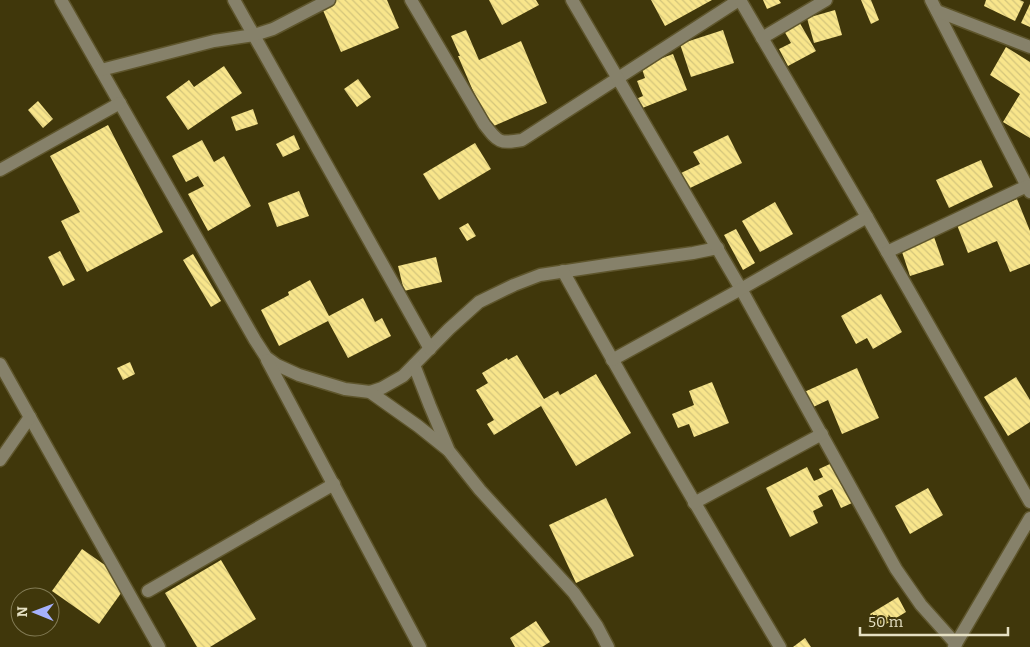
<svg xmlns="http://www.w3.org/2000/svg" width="1030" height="647" font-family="Bitter,serif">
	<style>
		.building { fill: url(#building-back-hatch) }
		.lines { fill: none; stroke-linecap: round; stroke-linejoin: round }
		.minor-casing { stroke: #5e552c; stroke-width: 15 }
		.minor { stroke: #86816a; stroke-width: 12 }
	</style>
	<defs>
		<pattern id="building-back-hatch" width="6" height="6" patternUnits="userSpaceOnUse" patternTransform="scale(1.25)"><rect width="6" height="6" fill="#f8e58b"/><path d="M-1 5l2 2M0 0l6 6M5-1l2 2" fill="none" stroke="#d4c57b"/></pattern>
	</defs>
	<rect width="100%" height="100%" fill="#40370b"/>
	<g class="building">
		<polygon points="321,0 387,0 399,28 341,52 319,1"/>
		<polygon points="489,0 536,0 539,5 502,25"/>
		<polygon points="651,0 712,0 665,26"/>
		<polygon points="763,0 779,0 781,3 767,9"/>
		<polygon points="861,0 871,0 879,20 871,24"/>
		<polygon points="986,0 1020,0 1024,2 1015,21 984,6"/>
		<polygon points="1030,4 1030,27 1021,23"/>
		<polygon points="835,10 842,35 814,43 807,18"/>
		<polygon points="798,20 816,51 788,66 779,49 791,43 783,29"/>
		<polygon points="466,30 479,60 521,41 547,103 489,128 458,56 460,56 451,36"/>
		<polygon points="723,30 734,63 691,77 680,44"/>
		<polygon points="1006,47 1030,62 1030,138 1003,122 1020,94 990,75"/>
		<polygon points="673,54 687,90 640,109 636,99 643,96 637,81 645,78 641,66"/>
		<polygon points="224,66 242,93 188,130 166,97 189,80 194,87"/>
		<polygon points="358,79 371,97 357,107 344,89"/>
		<polygon points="38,101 53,119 43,128 28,110"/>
		<polygon points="253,109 258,124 236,131 231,117"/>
		<polygon points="108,125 163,232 87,272 61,221 80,212 50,156"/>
		<polygon points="294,135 300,149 283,157 276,144"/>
		<polygon points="728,135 742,163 688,189 681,173 700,164 693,152"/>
		<polygon points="202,140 214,162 224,156 251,206 208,231 188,194 204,186 198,176 186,182 172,156"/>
		<polygon points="475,143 491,169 439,200 423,174"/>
		<polygon points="981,160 993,187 949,208 936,180"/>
		<polygon points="299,191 309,216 277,227 268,203"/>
		<polygon points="1017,199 1030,231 1030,264 1010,272 997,241 968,253 957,225"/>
		<polygon points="775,202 793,234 760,252 742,221"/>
		<polygon points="468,223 476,236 467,241 459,228"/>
		<polygon points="736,229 755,263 743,270 724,235"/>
		<polygon points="934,237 944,265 910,276 901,249"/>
		<polygon points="60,251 75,280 63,286 48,257"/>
		<polygon points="193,254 221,301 211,307 183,260"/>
		<polygon points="436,257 442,282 404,291 398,266"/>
		<polygon points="310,280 329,316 363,298 375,322 382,318 391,336 348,358 328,321 279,346 261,310 289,295 288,292"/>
		<polygon points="881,294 902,332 873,349 867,338 856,344 841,316"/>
		<polygon points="517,355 544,399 558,391 560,395 596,374 631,433 576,466 541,406 494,435 487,424 494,420 476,390 488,383 482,373 507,358 508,360"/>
		<polygon points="130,362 135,374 123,380 117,368"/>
		<polygon points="857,368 879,418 842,434 828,400 809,409 802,393"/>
		<polygon points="1016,377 1030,400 1030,422 1008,436 984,397"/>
		<polygon points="712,382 729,423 694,437 689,424 678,428 672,414 694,405 689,391"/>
		<polygon points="832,463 852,503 841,508 832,489 818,496 823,506 813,511 818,523 790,537 766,488 807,467 814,481 823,477 819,469"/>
		<polygon points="928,488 943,515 910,534 895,506"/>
		<polygon points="606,498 634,556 576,583 549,525"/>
		<polygon points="82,549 129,582 99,624 52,591"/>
		<polygon points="221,560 256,619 210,647 197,647 165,593"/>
		<polygon points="898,597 906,612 878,629 870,614"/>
		<polygon points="536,621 550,642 542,647 515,647 510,638"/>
		<polygon points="805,638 811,647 793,647"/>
	</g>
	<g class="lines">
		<g class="minor-casing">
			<g id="minor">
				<polyline points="61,0 255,340 266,357 277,365 299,375 345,389 370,392 382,388 403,376 449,329 479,302 514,285 540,275 613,264 693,253 718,248"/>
				<polyline points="234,0 430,349"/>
				<path d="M411 0 484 124C498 142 499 144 522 140L739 0"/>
				<polyline points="572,0 741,289 896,569 921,605 956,644"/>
				<polyline points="740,0 867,217 1030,502"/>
				<polyline points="931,0 1030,192"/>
				<polyline points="937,11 1030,47"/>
				<polyline points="762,38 826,0"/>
				<polyline points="101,70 214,41 254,35 273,29 329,0"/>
				<polyline points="0,170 120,103"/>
				<polyline points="887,252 1027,186"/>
				<path d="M563 271C633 398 706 523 780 647"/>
				<polyline points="267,360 420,647"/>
				<polyline points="612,360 741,289 867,217"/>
				<polyline points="0,364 159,647"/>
				<polyline points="414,365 430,406 449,451 480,490 574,593 597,626 608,647"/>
				<polyline points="370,392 418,426 448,450"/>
				<polyline points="0,460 30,417"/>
				<polyline points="694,503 822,434"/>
				<polyline points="148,591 334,484"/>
				<polyline points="954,647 1030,518"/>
			</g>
		</g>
		<use href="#minor" class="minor"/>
	</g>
	<g transform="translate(35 612) rotate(271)"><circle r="24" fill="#40370b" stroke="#827b55"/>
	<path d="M0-4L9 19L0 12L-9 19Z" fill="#a6b1fc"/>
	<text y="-8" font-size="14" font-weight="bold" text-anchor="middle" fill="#e5e0c3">N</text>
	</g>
	<path d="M860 627v8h148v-8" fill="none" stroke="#e5e0c3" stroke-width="2.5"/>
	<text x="868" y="627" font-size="15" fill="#e5e0c3" stroke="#40370b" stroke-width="4" paint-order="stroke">50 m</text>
</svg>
